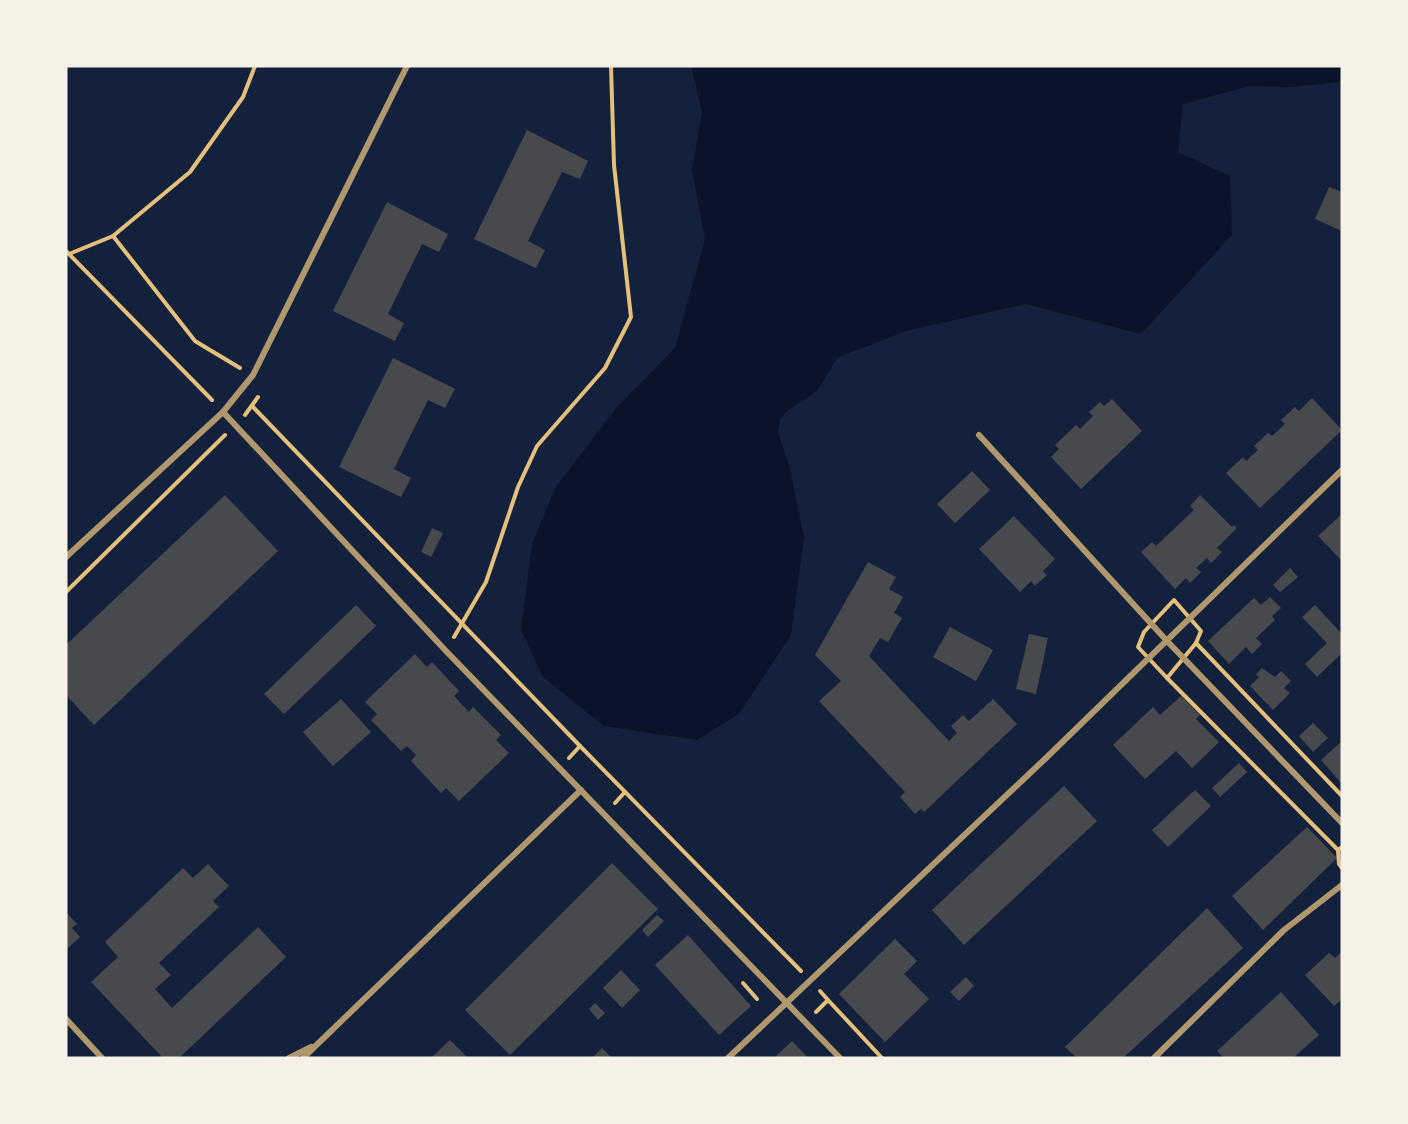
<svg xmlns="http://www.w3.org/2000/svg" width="1408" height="1124" font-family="'Space Grotesk',sans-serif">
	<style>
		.water { fill: #0b132b }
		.building { fill: #48494c }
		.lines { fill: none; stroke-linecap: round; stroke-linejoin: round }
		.path { stroke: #e5c07b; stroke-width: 4 }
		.minor { stroke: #b1986c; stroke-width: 6 }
	</style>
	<rect width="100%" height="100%" fill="#14213d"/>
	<polygon class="water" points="691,66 1342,66 1342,80 1339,82 1293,87 1249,86 1183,104 1178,152 1230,176 1232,235 1141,334 1026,304 906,331 837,358 818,390 786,412 780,420 778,432 790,468 804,537 791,635 739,714 697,740 604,726 543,677 521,630 532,544 555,488 617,407 675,348 705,239 692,170 702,112"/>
	<g class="building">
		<polygon points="527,130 588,161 580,179 562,172 528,241 545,250 536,268 474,239"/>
		<polygon points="1329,187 1342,192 1342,231 1315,219"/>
		<polygon points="387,202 448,234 439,252 422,244 388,314 404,323 395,341 333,311"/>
		<polygon points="393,358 455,389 445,408 428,400 394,469 411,478 401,497 339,467"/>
		<polygon points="1312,398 1342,430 1260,508 1226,473 1243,457 1246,461 1258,450 1254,446 1268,433 1272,436 1285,424 1281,420 1295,407 1299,411"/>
		<polygon points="1112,399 1142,431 1081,489 1051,457 1059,449 1055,445 1076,425 1080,429 1093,416 1089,412 1100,402 1104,406"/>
		<polygon points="972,471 990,490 955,523 937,504"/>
		<polygon points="225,495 278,551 94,725 66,695 66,645"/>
		<polygon points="1200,495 1232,527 1234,525 1237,528 1217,548 1222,552 1211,563 1207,558 1196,568 1201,572 1190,583 1186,578 1175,589 1141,552 1152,542 1156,546 1194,510 1190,506"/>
		<polygon points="1342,514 1342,561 1318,536"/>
		<polygon points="1014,516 1055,559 1043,571 1047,575 1035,586 1031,581 1020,592 979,549"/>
		<polygon points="432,528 443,533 431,557 421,552"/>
		<polygon points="868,562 896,577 889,589 903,597 894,613 902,618 888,642 880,638 869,656 949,741 957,733 951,726 963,715 969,721 993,699 1017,724 924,812 921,809 915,814 900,797 905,792 819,701 841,681 815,655"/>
		<polygon points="1290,568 1298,577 1280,592 1273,585"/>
		<polygon points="1270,597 1281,608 1272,616 1275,620 1256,638 1262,644 1252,654 1246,647 1229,664 1208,641 1254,598 1261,605"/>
		<polygon points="356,605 376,626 284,714 264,694"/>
		<polygon points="1315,605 1342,634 1342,653 1317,677 1305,664 1327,643 1302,617"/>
		<polygon points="950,627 993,650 976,681 933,657"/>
		<polygon points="1029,634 1048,638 1036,694 1016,689"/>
		<polygon points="415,654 427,667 432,662 459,691 454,696 469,712 473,707 501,735 496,740 509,753 459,801 446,788 441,793 411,761 416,755 407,746 401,751 371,720 377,714 365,702"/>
		<polygon points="1262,668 1275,677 1281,671 1291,681 1284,688 1290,693 1273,710 1250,686 1259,677 1256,674"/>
		<polygon points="1181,696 1200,715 1196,719 1219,742 1192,768 1176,751 1145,779 1113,745 1153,707 1160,715"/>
		<polygon points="341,699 371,732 333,766 303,732"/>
		<polygon points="1313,723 1328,738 1313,752 1299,736"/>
		<polygon points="1342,741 1342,784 1321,760"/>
		<polygon points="1239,763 1247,772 1220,797 1212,788"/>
		<polygon points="1064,786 1097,821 964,945 932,910"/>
		<polygon points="1195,790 1211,806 1168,847 1152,830"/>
		<polygon points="1307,827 1337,858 1263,930 1232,896"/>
		<polygon points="612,863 658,909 510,1055 465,1010"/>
		<polygon points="208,864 229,886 213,901 219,907 159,963 171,975 155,989 172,1008 258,927 286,957 179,1058 163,1058 91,982 118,957 105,942 183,868 193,878"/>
		<polygon points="1207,908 1243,948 1123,1058 1077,1058 1065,1047"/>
		<polygon points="66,912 77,924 72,928 80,937 66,950"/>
		<polygon points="657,915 664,921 648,937 642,930"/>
		<polygon points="688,935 751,1006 719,1035 655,965"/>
		<polygon points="895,939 917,961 904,974 929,999 885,1042 839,994"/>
		<polygon points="1342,951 1342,999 1334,1006 1305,975 1329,953 1335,958"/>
		<polygon points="621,970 640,990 622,1008 603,988"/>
		<polygon points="966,977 974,986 959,1001 950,992"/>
		<polygon points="1281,992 1319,1035 1293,1058 1224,1058 1217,1051"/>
		<polygon points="595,1003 605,1013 598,1020 589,1009"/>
		<polygon points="450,1040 468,1058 431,1058"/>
		<polygon points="792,1041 808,1058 774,1058"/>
		<polygon points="602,1048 612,1058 592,1058"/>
	</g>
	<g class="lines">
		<g class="path">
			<polyline points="113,236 195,341 240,368"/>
			<polyline points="66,251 212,400"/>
			<polyline points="69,254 113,236 190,172 243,97 255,66"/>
			<polyline points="253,407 580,746"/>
			<polyline points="245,415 258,397"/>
			<polyline points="66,592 225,435"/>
			<polygon points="1174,600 1201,631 1196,643 1167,678 1138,647 1144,632"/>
			<polyline points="454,637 486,582 518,487 537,446 605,368 631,317 614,165 611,66"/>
			<polyline points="1196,643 1342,796"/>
			<polyline points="1167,678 1338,850"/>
			<polyline points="569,758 580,746 801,971"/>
			<polyline points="615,803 625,792"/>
			<polyline points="1342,847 1338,850 1339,864 1342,868"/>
			<polyline points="743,983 757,999"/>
			<polyline points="828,1000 882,1058"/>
			<polyline points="816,1012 828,1000 820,991"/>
		</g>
		<g class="minor">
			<polyline points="223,412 446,651 840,1058"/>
			<polyline points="979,435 1167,641 1342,823"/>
			<polyline points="66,557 223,412 253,375 407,66"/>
			<polyline points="66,1019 102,1058"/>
			<polyline points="289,1058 311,1047"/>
			<polyline points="303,1058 581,790"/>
			<polyline points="728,1058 1046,758 1342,470"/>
			<polyline points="1154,1058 1284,930 1342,885"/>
		</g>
	</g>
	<rect width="1408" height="1124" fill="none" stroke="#f6f1e7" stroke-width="135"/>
</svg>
